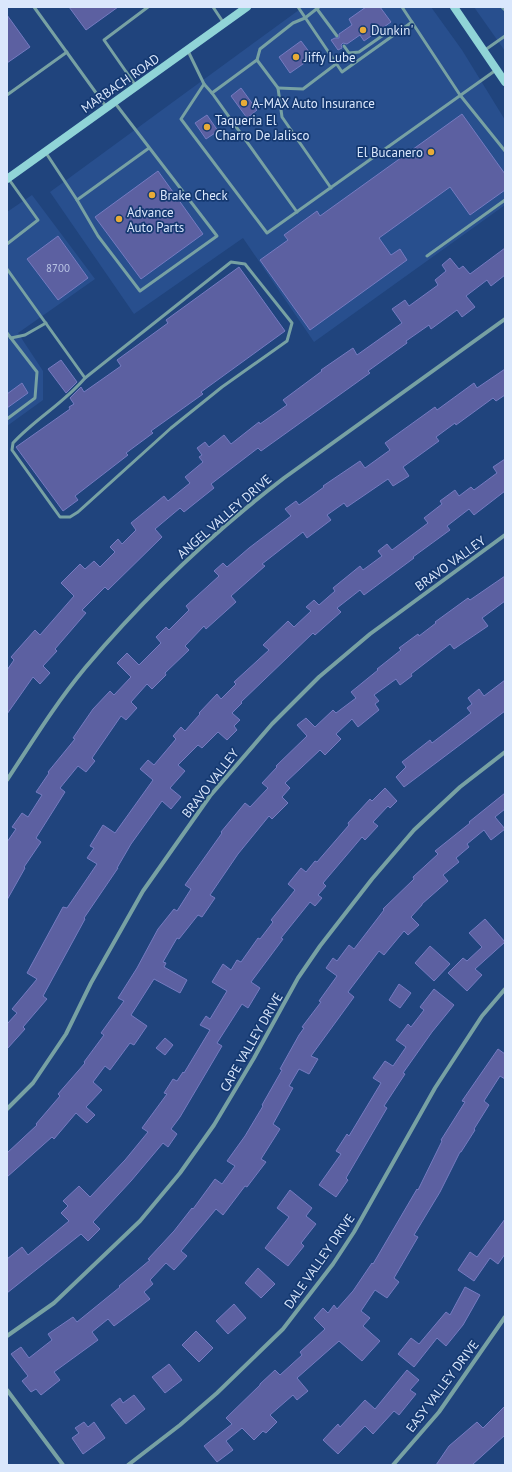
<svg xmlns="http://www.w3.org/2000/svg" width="512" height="1472" font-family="'PT Sans',sans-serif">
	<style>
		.built { fill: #284f8e }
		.building { fill: #5c60a1; stroke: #757bc1 }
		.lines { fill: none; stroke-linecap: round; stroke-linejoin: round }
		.lane { stroke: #77a1a3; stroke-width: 3 }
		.street { stroke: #77a1a3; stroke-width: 4 }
		.secondary { stroke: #90d4d7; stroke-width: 8 }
		.poi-dot { fill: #e8ab37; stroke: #153971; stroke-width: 1.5 }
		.labels { text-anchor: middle; stroke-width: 3.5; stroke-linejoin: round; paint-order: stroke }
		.number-label { font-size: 11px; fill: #bac5e5 }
		.poi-label { font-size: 13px; fill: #dae7fc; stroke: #153971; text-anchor: start }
		.street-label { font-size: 13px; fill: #dae7fc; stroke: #153971 }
	</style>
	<rect width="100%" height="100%" fill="#20447d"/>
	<g class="built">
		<polygon points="303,7 431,7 462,50 505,120 505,205 314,342 243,238 134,314 50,192"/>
		<polygon points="474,7 505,7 505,51"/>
		<polygon points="32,195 95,279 18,333 43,371 43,400 7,426 7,212"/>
	</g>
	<g class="building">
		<polygon points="69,7 118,7 86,30"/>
		<polygon points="366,7 380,7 391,22 364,41 360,35 347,44 343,43 341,45 342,48 338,50 331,40 335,38 339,38 339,34 352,25 349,19"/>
		<polygon points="7,15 30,47 7,63"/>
		<polygon points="301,41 313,57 290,73 279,57"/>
		<polygon points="241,88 257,110 247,118 231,96"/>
		<polygon points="462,114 505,174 505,190 470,215 450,187 379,238 391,255 400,249 407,260 310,330 260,260 288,240 284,235 317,211 320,216"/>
		<polygon points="207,115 218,131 206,139 195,123"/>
		<polygon points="158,171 203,234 141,279 95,217"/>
		<polygon points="58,236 88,278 58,300 27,259"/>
		<polygon points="505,248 505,275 491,286 487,280 466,296 475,307 462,317 457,310 431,329 429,325 406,341 407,343 368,371 370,373 261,451 258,448 211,484 214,488 184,512 180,508 155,529 162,537 108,590 105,587 82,610 86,613 55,649 57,651 43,666 50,673 40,684 33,677 7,714 7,670 14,660 11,657 35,630 40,635 74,596 61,583 80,564 85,569 94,561 100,567 115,552 110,547 118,539 122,544 136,530 131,523 164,496 168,501 190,483 185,477 203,462 199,457 202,455 197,448 205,442 209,447 224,435 231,444 259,422 260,424 287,405 283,400 322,371 321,370 353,348 357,355 402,323 392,309 405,300 409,306 438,285 435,280 446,271 442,265 450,258 459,269 463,266 470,274"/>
		<polygon points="239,267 285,331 201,392 203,394 151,431 153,433 126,453 128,455 75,496 78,500 63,511 16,447 70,409 69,407 74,404 70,398 81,387 84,392 121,366 117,360 168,323 166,320"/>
		<polygon points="61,360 77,382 66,393 48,369"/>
		<polygon points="505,369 505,395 496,401 493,398 456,425 455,423 436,437 439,441 403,467 409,476 393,486 388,479 347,507 344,503 327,515 331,520 307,538 303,532 262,564 265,566 231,596 236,602 206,629 204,626 185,646 189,650 165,673 166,675 152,689 147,684 131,702 137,708 126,720 121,716 92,758 95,761 86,772 78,766 60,788 65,792 36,838 41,842 24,867 25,868 7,900 7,842 16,829 12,827 22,813 28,817 42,795 36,792 49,773 48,772 75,739 73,738 93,709 110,691 114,695 131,677 117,663 127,653 139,665 161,643 156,637 166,627 169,630 189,610 186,606 219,576 214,571 223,563 227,567 249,548 291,516 285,509 296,501 299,505 324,487 323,486 360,461 365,468 390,450 385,443 435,407 437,410 474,383 477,388"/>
		<polygon points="22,383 28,393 7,408 7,394"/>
		<polygon points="505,459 505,491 474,515 469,509 447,526 450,530 413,557 414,558 364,595 360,590 337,608 341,612 315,635 313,633 241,702 242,703 232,713 240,720 234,726 237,730 227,740 218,732 202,748 198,745 178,765 185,771 170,788 181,797 171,809 162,801 131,844 117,868 118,868 84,918 85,919 43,996 47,999 23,1027 25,1029 7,1049 7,1024 17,1013 12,1009 37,979 27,973 63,907 67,908 97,864 87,858 94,848 90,846 103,825 115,833 153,780 140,769 148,760 154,765 176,739 173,736 181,727 185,731 200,714 199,713 217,694 221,699 236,684 234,682 269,650 263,645 288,621 294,627 311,611 306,607 314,600 319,605 335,591 333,588 360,566 363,570 382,556 378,551 387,544 392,550 428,523 424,518 442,504 440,501 455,490 459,496 471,487 474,490 497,473 493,467"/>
		<polygon points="505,576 505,601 482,618 488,626 454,649 450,644 411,674 412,676 400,685 396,679 374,695 379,701 375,704 379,710 358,727 352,719 336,734 341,739 325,755 320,750 285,783 290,788 282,797 288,803 272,819 269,816 238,854 210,895 215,898 202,917 198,915 179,939 177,938 163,962 166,963 164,967 187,980 180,993 154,979 131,1015 147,1026 134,1045 130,1043 110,1070 105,1066 93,1082 102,1090 86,1107 95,1115 87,1123 76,1113 54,1139 52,1137 7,1177 7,1153 37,1125 36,1124 60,1096 58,1094 85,1063 84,1062 104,1035 101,1033 124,1001 118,998 137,968 158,929 174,909 177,911 191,889 185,885 222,833 221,832 245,803 250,807 268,788 262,783 277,767 276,766 307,736 297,725 306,718 315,727 333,710 336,713 356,698 351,692 378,670 377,669 401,650 399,648 418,634 419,636 436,623 435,622 468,598 470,600"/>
		<polygon points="505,680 505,711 404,787 396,777 406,767 402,762 430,740 432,743 471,713 467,708 472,704 468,698 479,689 484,696"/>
		<polygon points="385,788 397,801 390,808 388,806 373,822 378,826 365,840 362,837 323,883 326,886 318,895 322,898 315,906 310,902 281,938 283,939 251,982 260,988 248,1008 242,1004 217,1043 222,1046 180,1117 171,1129 177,1134 168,1147 163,1143 131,1181 93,1222 100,1229 88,1241 81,1234 7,1293 7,1259 22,1247 28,1255 69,1221 61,1213 68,1206 63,1201 79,1186 90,1197 125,1160 148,1132 142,1128 167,1094 164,1093 173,1079 177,1081 183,1072 184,1073 210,1030 200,1025 206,1016 210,1019 227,991 212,982 223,964 231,970 237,960 241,962 258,938 260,939 273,922 271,920 295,890 288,884 301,868 306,872 315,861 317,862 349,825 348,823 370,799 372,801"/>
		<polygon points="505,793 505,809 495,817 505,829 491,840 484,830 467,844 469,847 456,858 459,862 443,875 448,881 422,904 422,905 411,917 419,925 408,935 404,931 384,955 379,951 348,992 354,997 311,1056 318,1059 309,1074 299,1069 289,1086 293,1088 273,1124 280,1129 261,1159 266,1162 247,1187 245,1186 223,1215 216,1209 181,1251 187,1256 174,1270 166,1263 150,1280 153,1284 144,1292 150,1299 114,1326 108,1319 92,1332 98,1340 54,1372 60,1380 41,1395 36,1389 31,1392 22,1381 28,1376 11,1354 21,1347 29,1358 52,1340 48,1334 73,1317 77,1322 120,1287 119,1286 150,1260 148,1259 174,1231 192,1208 193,1209 215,1179 222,1184 235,1166 227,1161 245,1136 263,1106 262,1105 282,1070 280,1069 299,1035 304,1028 302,1027 321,1002 319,1001 337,976 326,968 333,958 337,961 349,945 354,949 384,910 383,909 414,879 413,877 438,854 435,851 470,823 469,822"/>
		<polygon points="485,919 505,942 475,969 482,975 467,991 448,973 463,958 467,961 482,947 469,933"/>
		<polygon points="430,946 450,964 434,981 415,963"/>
		<polygon points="399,984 411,993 400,1008 389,1000"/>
		<polygon points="434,989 454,1005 432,1032 403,1073 405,1074 384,1106 387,1108 346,1178 348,1180 336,1197 319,1185 341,1154 336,1151 347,1134 349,1136 381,1083 373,1078 385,1061 393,1066 406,1047 396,1040 408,1024 411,1027 424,1010 420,1007"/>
		<polygon points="165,1038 173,1045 165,1055 156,1048"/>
		<polygon points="498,1049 505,1054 505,1079 500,1076 484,1101 489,1105 474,1129 475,1130 461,1152 460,1152 440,1192 414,1235 418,1237 394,1278 399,1282 387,1298 375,1290 361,1311 370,1318 363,1326 380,1341 362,1361 339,1341 297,1378 308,1391 297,1400 293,1395 270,1415 277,1422 266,1433 263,1431 254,1440 242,1428 226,1441 233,1450 217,1462 204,1446 232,1424 226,1418 260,1385 260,1384 275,1370 280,1375 302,1355 300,1352 325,1329 314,1318 323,1308 328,1313 334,1305 337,1309 353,1291 372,1263 373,1264 417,1189 418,1190 442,1141 441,1140 465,1102 462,1101"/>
		<polygon points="290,1190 312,1208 306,1216 316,1224 301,1243 304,1246 288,1266 265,1248 289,1217 277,1208"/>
		<polygon points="505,1219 505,1254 498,1264 490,1258 474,1281 458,1270 470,1252 477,1257"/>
		<polygon points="258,1268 275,1284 261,1298 245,1283"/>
		<polygon points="465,1287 480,1295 463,1325 446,1346 437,1338 414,1367 398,1354 411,1338 419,1344 446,1312 450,1315"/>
		<polygon points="234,1304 246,1318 228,1334 216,1321"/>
		<polygon points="196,1331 213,1348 199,1362 182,1345"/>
		<polygon points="169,1364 182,1380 165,1393 152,1377"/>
		<polygon points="407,1370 419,1380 410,1390 416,1394 399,1415 394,1411 373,1434 365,1426 338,1454 323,1440 338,1424 340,1427 365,1400 375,1409"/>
		<polygon points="134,1395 145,1409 126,1424 111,1405 120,1398 123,1403"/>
		<polygon points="505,1406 505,1435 472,1465 436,1465 449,1446 477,1422 483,1428"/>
		<polygon points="84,1422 88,1427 94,1422 105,1438 83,1454 72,1438 79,1433 75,1428"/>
	</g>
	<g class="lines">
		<g class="lane">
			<polyline points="34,7 107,108"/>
			<polyline points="213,7 223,22"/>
			<polyline points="298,7 342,72 412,22"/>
			<polyline points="402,7 460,95 505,151"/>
			<polyline points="502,7 505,10"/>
			<polyline points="317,9 337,36"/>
			<polyline points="344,46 349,53 359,52 392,29 403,28"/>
			<polyline points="485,50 505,36"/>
			<polyline points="188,51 204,84 181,119 267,233 496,70"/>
			<polyline points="257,60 260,49 293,23 305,18 319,7"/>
			<polyline points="204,84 212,93 297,212"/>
			<polyline points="136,86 104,40 148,7"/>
			<polyline points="278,88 303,89 336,64"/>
			<polyline points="212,93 257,60 278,88 282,117 331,188"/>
			<polyline points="7,95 67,52"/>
			<polyline points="46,153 77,200 98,236 140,291 217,236 115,103"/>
			<polyline points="77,200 149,148"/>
			<polyline points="7,244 38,220 8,178"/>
			<polyline points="427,256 505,200"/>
			<path d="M231 262 245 264 292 323 287 341 222 387 171 428 78 512 70 517H60L12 450 13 443C35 419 64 403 85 378Z"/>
			<polyline points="7,269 85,378"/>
			<polyline points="7,333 37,372 35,398 7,419"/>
			<polyline points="11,338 25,335 46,323"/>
		</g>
		<g class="street">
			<path d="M7 780C32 742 56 703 85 668 144 598 211 534 284 478L505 319"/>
			<polyline points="7,1109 33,1083 66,1034 91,983 143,891 210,796 272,724 319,677 370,634 505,535"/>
			<polyline points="7,1336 54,1303 140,1221 180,1173 214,1125 254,1058 298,978 320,946 372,879 414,830 460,787 505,752"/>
			<polyline points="7,1390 63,1465"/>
			<polyline points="128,1465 180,1425 217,1393 283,1329 333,1264 354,1232 435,1088 482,1016 505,989"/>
			<polyline points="393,1465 439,1412 505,1317"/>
		</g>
		<g class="secondary">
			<polyline points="454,7 505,82"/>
			<polyline points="7,179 247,7"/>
		</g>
	</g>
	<g class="poi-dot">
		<circle cx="363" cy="30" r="4"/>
		<circle cx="296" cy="57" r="4"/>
		<circle cx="244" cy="103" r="4"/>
		<circle cx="207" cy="127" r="4"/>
		<circle cx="431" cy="152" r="4"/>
		<circle cx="152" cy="195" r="4"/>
		<circle cx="119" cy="219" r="4"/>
	</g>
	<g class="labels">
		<g class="number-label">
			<text x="58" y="272">8700</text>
		</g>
		<g class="poi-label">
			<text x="371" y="35">Dunkin'</text>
			<text x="304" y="62">Jiffy Lube</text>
			<text x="252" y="108">A-MAX Auto Insurance</text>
			<text x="215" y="125">Taqueria El<tspan x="215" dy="15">Charro De Jalisco</tspan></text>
			<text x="423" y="157" text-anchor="end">El Bucanero</text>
			<text x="160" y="200">Brake Check</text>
			<text x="127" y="217">Advance<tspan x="127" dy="15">Auto Parts</tspan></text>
		</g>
		<g class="street-label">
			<text transform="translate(120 83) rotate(-35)" y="5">MARBACH ROAD</text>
			<text transform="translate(224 516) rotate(-41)" y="5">ANGEL VALLEY DRIVE</text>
			<text transform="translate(450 563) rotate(-36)" y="5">BRAVO VALLEY</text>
			<text transform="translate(210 783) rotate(-52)" y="5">BRAVO VALLEY</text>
			<text transform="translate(251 1042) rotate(-60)" y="5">CAPE VALLEY DRIVE</text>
			<text transform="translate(319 1261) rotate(-55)" y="5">DALE VALLEY DRIVE</text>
			<text transform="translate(442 1386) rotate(-53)" y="5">EASY VALLEY DRIVE</text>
		</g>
	</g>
	<rect width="512" height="1472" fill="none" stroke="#dae7fc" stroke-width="16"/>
</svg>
